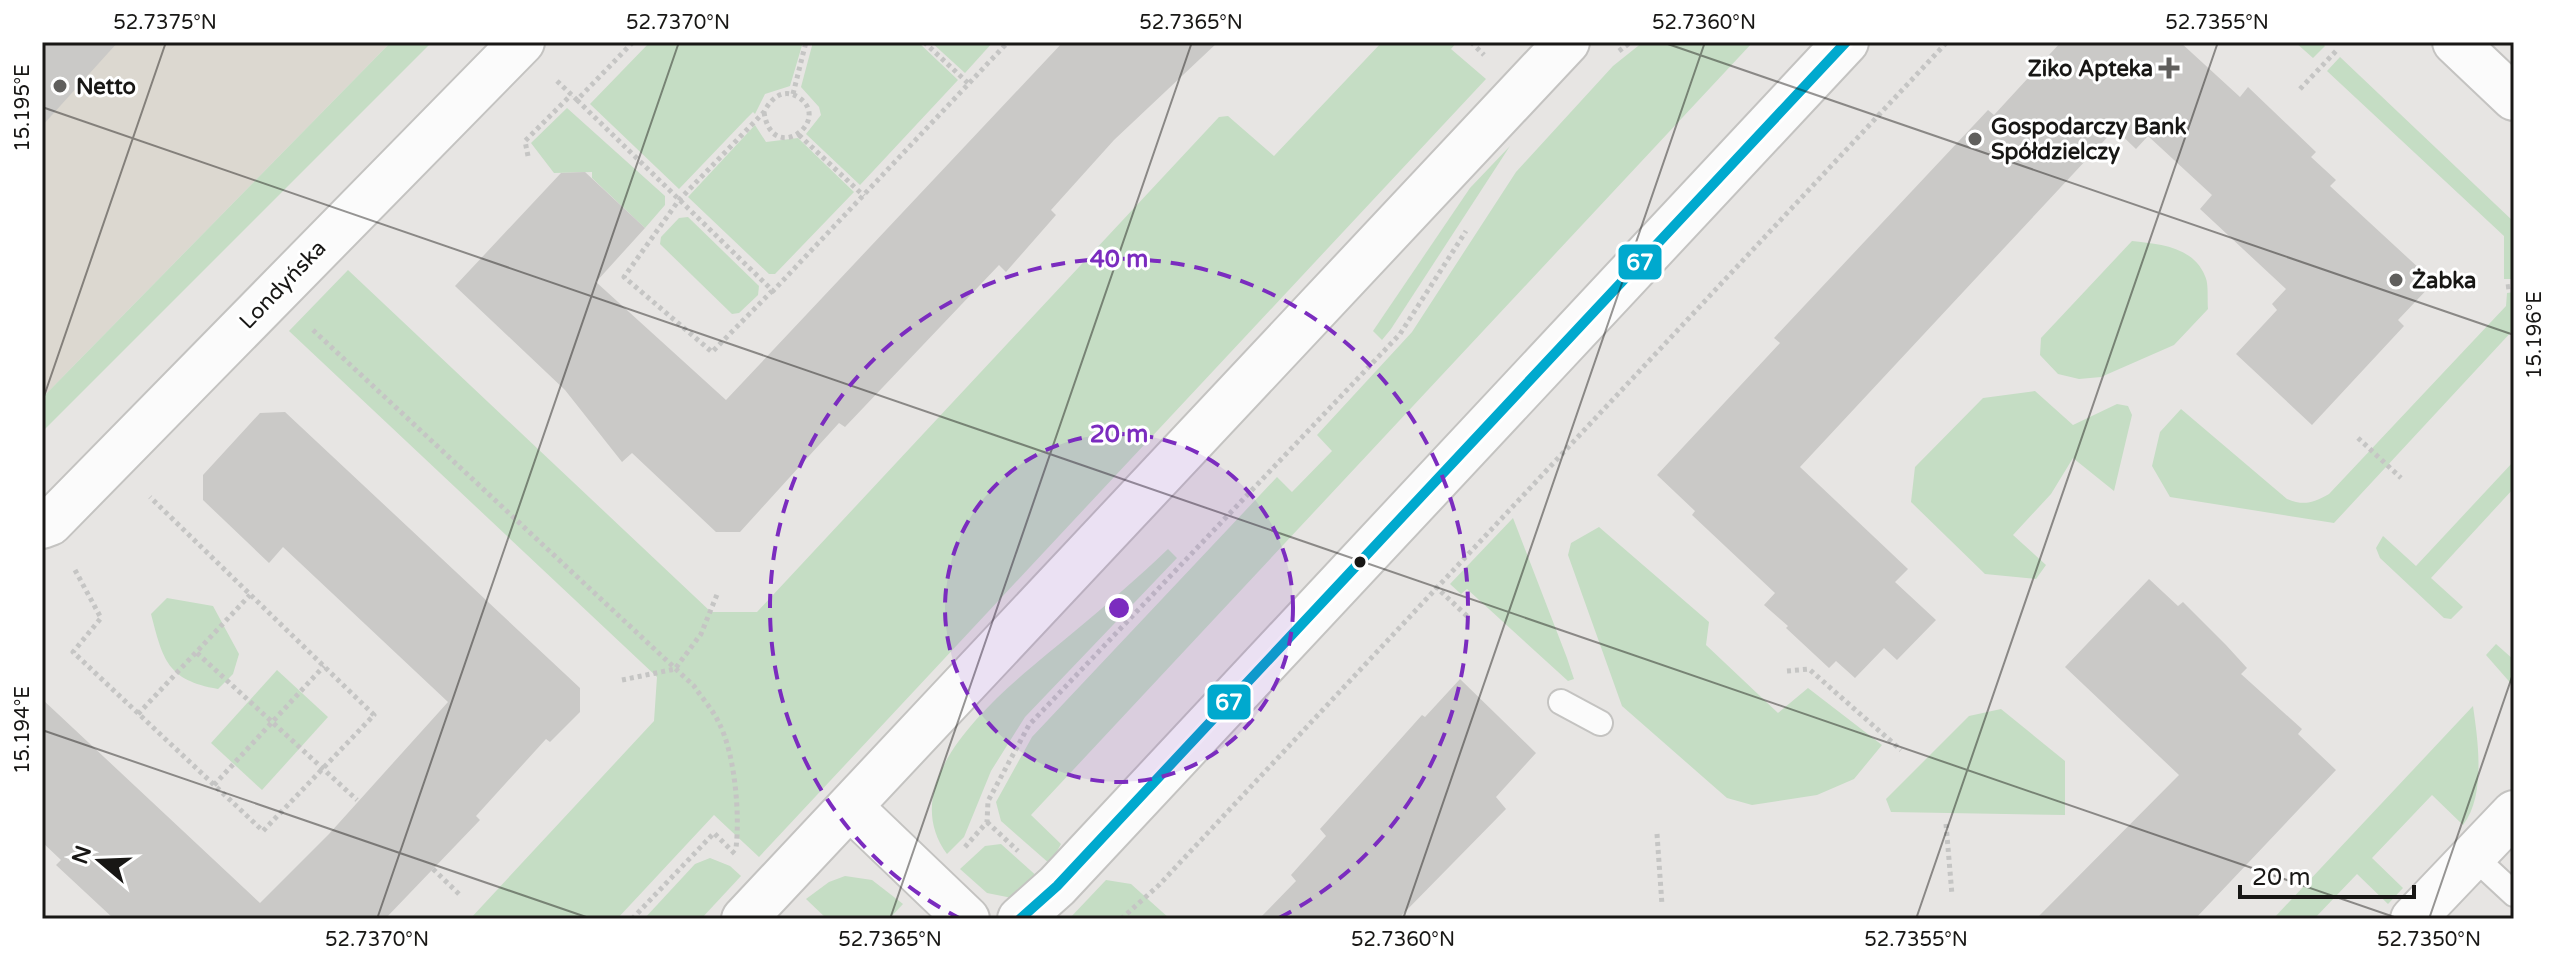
<svg xmlns="http://www.w3.org/2000/svg" width="2556" height="961" font-family="'Varela Round',sans-serif">
	<style>
		.built { fill: #dcd8d0 }
		.green { fill: #c5ddc4 }
		.building { fill: #cac9c7 }
		.lines { fill: none; stroke-linecap: round; stroke-linejoin: round }
		.service-casing { stroke: #c4c3c1; stroke-width: 28 }
		.minor-casing { stroke: #c4c3c1; stroke-width: 48 }
		.path { stroke: #c5c5c4; stroke-width: 5; stroke-dasharray: 4 4; stroke-linecap: butt }
		.service { stroke: #fbfbfb; stroke-width: 24 }
		.minor { stroke: #fbfbfb; stroke-width: 44 }
		.bus-1-casing { stroke: #fff; stroke-width: 16 }
		.bus-1 { stroke: #00a9ce; stroke-width: 10 }
		.ticks { fill: none; stroke: #181715; stroke-width: 2; stroke-opacity: 0.45 }
		.ring { fill: none; stroke: #7b2cbf; stroke-width: 4; stroke-dasharray: 14 10 }
		.poi-dot { fill: #605f5d; stroke: #fff; stroke-width: 3 }
		.bus-dot { fill: #181715; stroke: #fff; stroke-width: 3 }
		.labels { text-anchor: middle; stroke-width: 6; stroke-linejoin: round; paint-order: stroke }
		.poi-label { font-size: 22px; font-weight: bold; fill: #181715; stroke: #fff; text-anchor: start }
		.street-label { font-size: 22px; fill: #181715; stroke: #fff }
		.centre { fill: #7b2cbf; stroke: #fff; stroke-width: 4 }
		.ring-label { font-size: 24px; text-anchor: middle; font-weight: bold; fill: #7b2cbf; stroke: #fff; stroke-width: 6; stroke-linejoin: round; paint-order: stroke }
		.line-badge { stroke: #fff; stroke-width: 3 }
		.badge-label { font-size: 22px; text-anchor: middle; font-weight: bold; fill: #fff }
		.neatline { fill: none; stroke: #181715; stroke-width: 3 }
		.ticks-label { font-size: 20px; text-anchor: middle; fill: #181715 }
	</style>
	<rect width="100%" height="100%" fill="#e7e5e3"/>
	<polygon class="built" points="42,42 391,42 42,398"/>
	<g class="green">
		<polygon points="391,42 432,42 42,432 42,398"/>
		<polygon points="650,42 803,42 790,86 765,94 755,114 753,112 747,118 679,189 590,104"/>
		<polygon points="813,42 918,42 958,80 860,185 806,134 821,115 819,107 801,87"/>
		<polygon points="931,42 993,42 965,73"/>
		<polygon points="1382,42 1457,42 1451,49 1486,79 759,857 714,815 617,919 470,919 654,721 657,677 289,331 348,270 711,612 757,612 1219,117 1228,116 1274,156"/>
		<polygon points="1643,42 1753,42 1031,815 1061,844 1050,864 1001,821 996,802 1032,737 1277,477 1292,492 1332,451 1317,435 1412,332 1516,172 1613,66"/>
		<polygon points="2295,42 2321,42 2325,46 2313,58"/>
		<polygon points="2340,57 2514,222 2514,279 2504,279 2504,236 2327,71"/>
		<polygon points="567,108 665,196 665,205 645,228 592,178 592,172 554,173 531,143"/>
		<polygon points="755,125 766,142 798,138 854,192 775,274 769,274 688,197"/>
		<polygon points="1510,146 1391,329 1382,340 1373,331 1470,188"/>
		<polygon points="688,217 759,286 758,295 739,313 732,314 660,244 661,237 679,218"/>
		<path d="M2132 241C2158 244 2193 246 2205 276 2209 284 2207 299 2208 309L2174 345 2101 377 2079 379 2058 374 2040 355 2041 338Z"/>
		<path d="M2514 292V329L2334 523 2170 497 2152 466 2160 432 2181 409 2287 499C2304 506 2313 503 2329 494L2506 306 2507 293Z"/>
		<polygon points="2035,391 2073,425 2117,404 2128,406 2132,415 2114,491 2073,458 2051,494 2013,535 2046,565 2036,579 1985,574 1911,502 1915,467 1983,398"/>
		<polygon points="2514,461 2514,488 2431,578 2463,607 2451,619 2444,618 2380,558 2376,548 2383,536 2416,566"/>
		<polygon points="1513,518 1567,658 1574,679 1568,681 1467,589 1461,594 1450,584"/>
		<polygon points="1599,527 1709,622 1706,645 1778,713 1808,688 1882,745 1854,779 1817,795 1752,805 1727,798 1622,706 1568,555 1571,543"/>
		<path d="M1168 549 1177 558 1025 717 991 771 964 837 947 854C887 772 1021 677 1075 631 1107 604 1138 578 1168 549Z"/>
		<path d="M167 598 213 606 239 654 233 674 218 689C167 680 163 660 151 614Z"/>
		<polygon points="2496,644 2514,660 2514,687 2486,655"/>
		<polygon points="277,670 328,717 262,790 211,743"/>
		<path d="M2473 706C2478 741 2486 796 2463 825L2432 795 2372 858 2403 888 2388 904 2357 874 2314 919H2273Z"/>
		<polygon points="2001,709 2065,761 2065,815 1891,812 1886,799 1969,716"/>
		<polygon points="1001,844 1039,878 1012,898 987,893 960,869 985,846"/>
		<polygon points="710,858 730,866 741,876 701,919 644,919 695,864"/>
		<polygon points="845,876 872,880 903,904 889,919 827,919 806,899 829,882"/>
		<polygon points="1106,880 1131,884 1170,919 1069,919"/>
	</g>
	<g class="building">
		<polygon points="42,42 118,42 42,126"/>
		<polygon points="1063,42 1218,42 1114,140 1051,210 1056,215 1006,272 999,265 845,427 839,423 740,532 716,532 632,453 622,462 565,390 455,286 561,173 585,172 645,228 596,282 726,400"/>
		<polygon points="2061,42 2180,42 2240,97 2248,87 2316,152 2311,157 2336,180 2330,186 2434,282 2398,320 2404,326 2312,425 2236,354 2277,310 2272,304 2286,289 2200,209 2212,195 2148,136 2136,149 2115,129 1800,467 1908,569 1895,582 1936,620 1897,660 1884,648 1855,678 1836,661 1829,668 1786,628 1788,626 1764,605 1775,593 1692,515 1695,511 1657,475 1780,343 1774,338 1988,110 1994,115"/>
		<polygon points="285,412 580,688 580,712 550,742 546,739 476,816 480,820 385,919 114,919 56,865 61,860 42,842 42,699 260,903 329,834 448,702 283,547 269,563 203,500 203,475 260,413"/>
		<polygon points="2149,579 2178,606 2183,602 2226,645 2247,668 2241,674 2302,729 2298,734 2336,770 2195,919 2036,919 2179,775 2065,667"/>
		<polygon points="1460,679 1536,753 1496,797 1506,809 1398,919 1259,919 1296,881 1291,875 1326,836 1320,829 1422,715 1425,717"/>
	</g>
	<g class="lines">
		<g class="service-casing">
			<g id="service">
				<polyline points="1561,702 1600,723"/>
				<polyline points="2473,856 2514,894"/>
			</g>
		</g>
		<g class="minor-casing">
			<g id="minor">
				<polyline points="2455,42 2514,98"/>
				<polyline points="42,526 50,523 522,42"/>
				<polyline points="850,807 967,919"/>
				<polyline points="744,919 1567,42"/>
				<polyline points="1020,919 1057,886 1846,42"/>
				<polyline points="2413,919 2514,813"/>
			</g>
		</g>
		<g class="path">
			<polyline points="924,42 969,84"/>
			<polyline points="1471,42 1484,55"/>
			<polyline points="1619,51 1631,42"/>
			<polyline points="557,81 577,100 633,42"/>
			<polyline points="2300,89 2337,50"/>
			<polyline points="793,94 806,42"/>
			<polyline points="577,100 773,291 1008,42"/>
			<path d="M764 112C772 167 834 120 798 97 783 88 771 98 764 112L679 200 624 277 712 352 772 291"/>
			<polyline points="799,135 864,196"/>
			<polyline points="528,156 525,141 571,95"/>
			<polyline points="2506,287 2514,286"/>
			<path d="M313 330 694 686C702 698 713 710 719 723 735 754 740 814 736 848"/>
			<polyline points="2358,438 2401,478"/>
			<polyline points="75,570 101,618 73,652 263,831 374,715 150,497"/>
			<polyline points="1435,586 1468,617"/>
			<polyline points="197,653 357,800"/>
			<polyline points="1787,671 1809,669 1901,750"/>
			<polyline points="622,680 675,669 701,634 718,592"/>
			<polyline points="138,714 250,595"/>
			<polyline points="214,785 324,666"/>
			<polyline points="987,822 1018,851"/>
			<polyline points="1946,824 1952,895"/>
			<polyline points="1657,834 1662,905"/>
			<polyline points="965,847 987,822 988,801 1029,725 1400,334 1466,231"/>
			<polyline points="433,869 459,894"/>
			<polyline points="632,919 714,833 735,854"/>
			<polyline points="1121,919 1159,885 1947,42"/>
		</g>
		<use href="#service" class="service"/>
		<use href="#minor" class="minor"/>
		<g class="bus-1-casing">
			<polyline id="bus-1" points="1020,919 1057,886 1846,42"/>
		</g>
		<use href="#bus-1" class="bus-1"/>
	</g>
	<path class="ticks" d="M1662 42 2514 335M42 107 2400 919M42 402 166 42M42 730 592 919M377 919 679 42M890 919 1192 42M1403 919 1705 42M1916 919 2218 42M2429 919 2514 671"/>
	<circle cx="1119" cy="608" r="174" fill="#7b2cbf" fill-opacity=".12"/>
	<g class="ring">
		<circle cx="1119" cy="608" r="174"/>
		<path d="M961 919A349 349 0 1 1 1277 919"/>
	</g>
	<g class="poi-dot">
		<path d="M2165 56h8v8h8v8h-8v8h-8v-8h-8v-8h8z"/>
		<circle cx="60" cy="86" r="8"/>
		<circle cx="1975" cy="139" r="8"/>
		<circle cx="2396" cy="280" r="8"/>
	</g>
	<circle class="bus-dot" cx="1360" cy="562" r="7"/>
	<g class="labels">
		<g class="poi-label">
			<text x="2153" y="76" text-anchor="end">Ziko Apteka</text>
			<text x="76" y="94">Netto</text>
			<text x="1991" y="134">Gospodarczy Bank<tspan x="1991" dy="25">Spółdzielczy</tspan></text>
			<text x="2412" y="288">Żabka</text>
		</g>
		<g class="street-label">
			<text transform="translate(282 284) rotate(-46)" y="8">Londyńska</text>
		</g>
	</g>
	<circle cx="1119" cy="608" r="12" class="centre"/>
	<g class="ring-label">
		<text x="1119" y="267">40 m</text>
		<text x="1119" y="442">20 m</text>
	</g>
	<g class="line-badge">
		<rect x="1617" y="243" width="46" height="38" rx="8" fill="#00a9ce"/>
		<rect x="1206" y="683" width="46" height="38" rx="8" fill="#00a9ce"/>
	</g>
	<g class="badge-label">
		<text x="1640" y="270">67</text>
		<text x="1229" y="710">67</text>
	</g>
	<rect width="2556" height="961" fill="none" stroke="#ffffff" stroke-width="88"/>
	<g transform="translate(100 861) rotate(289)" stroke="#ffffff" stroke-width="6" paint-order="stroke">
	<path d="M0-6L14 30L0 20L-14 30Z" fill="#181715"/>
	<text y="-12" font-size="22" font-weight="bold" text-anchor="middle" fill="#181715">N</text>
	</g>
	<path d="M2240 885v12h174v-12" fill="none" stroke="#181715" stroke-width="4"/>
	<text x="2252" y="885" font-size="24" fill="#181715" stroke="#ffffff" stroke-width="6" paint-order="stroke">20 m</text>
	<rect x="44" y="44" width="2468" height="873" class="neatline"/>
	<g class="ticks-label">
		<text x="165" y="29">52.7375°N</text>
		<text x="678" y="29">52.7370°N</text>
		<text x="1191" y="29">52.7365°N</text>
		<text x="1704" y="29">52.7360°N</text>
		<text x="2217" y="29">52.7355°N</text>
		<text transform="translate(22 108) rotate(-90)" y="7">15.195°E</text>
		<text transform="translate(2534 335) rotate(-90)" y="7">15.196°E</text>
		<text transform="translate(22 730) rotate(-90)" y="7">15.194°E</text>
		<text x="377" y="946">52.7370°N</text>
		<text x="890" y="946">52.7365°N</text>
		<text x="1403" y="946">52.7360°N</text>
		<text x="1916" y="946">52.7355°N</text>
		<text x="2429" y="946">52.7350°N</text>
	</g>
</svg>
